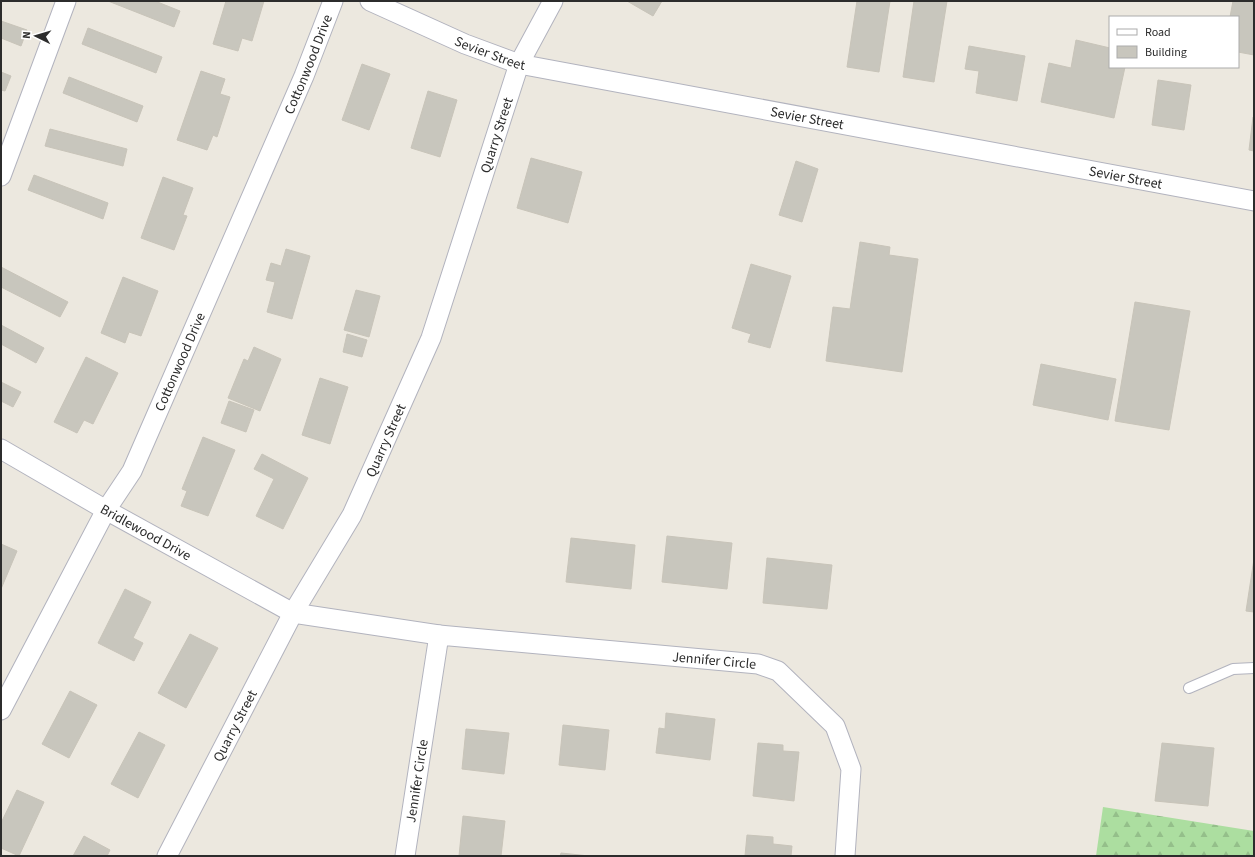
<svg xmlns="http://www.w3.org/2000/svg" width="1255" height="857" font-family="'Source Sans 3',sans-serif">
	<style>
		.forest { fill: url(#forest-firs) }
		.building { fill: #c8c6bd; stroke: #c8c4b9 }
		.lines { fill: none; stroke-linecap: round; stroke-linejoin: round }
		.lane-casing { stroke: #b2b3be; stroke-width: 12 }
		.street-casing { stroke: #b2b3be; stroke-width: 21 }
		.lane { stroke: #fff; stroke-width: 10 }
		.street { stroke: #fff; stroke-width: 19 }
		.labels { text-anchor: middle; stroke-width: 4; stroke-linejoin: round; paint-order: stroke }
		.street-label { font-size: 14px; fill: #2c2c2c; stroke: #fff }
	</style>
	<defs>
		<pattern id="forest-firs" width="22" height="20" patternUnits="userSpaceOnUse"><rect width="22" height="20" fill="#acdea0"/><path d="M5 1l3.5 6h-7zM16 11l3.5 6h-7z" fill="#94bf8a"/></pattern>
	</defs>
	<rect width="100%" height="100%" fill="#ece8df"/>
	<polygon class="forest" points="1103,807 1254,831 1254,856 1096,856"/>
	<g class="building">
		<polygon points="108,1 155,1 180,11 174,27"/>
		<polygon points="226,1 264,1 252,41 242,38 238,51 213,44"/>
		<polygon points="627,1 662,1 653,16"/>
		<polygon points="857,1 890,1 879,72 847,67"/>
		<polygon points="914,1 947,1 934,82 903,77"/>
		<polygon points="1233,1 1254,1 1254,55 1238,52 1238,17 1230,17"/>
		<polygon points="1,21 27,30 21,46 1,38"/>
		<polygon points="88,28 162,57 156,73 82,44"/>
		<polygon points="1076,40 1110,48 1110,67 1125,67 1114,118 1041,102 1049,63 1071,68"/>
		<polygon points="969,46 1025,56 1017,101 976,93 979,71 965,69"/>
		<polygon points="362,64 390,74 369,130 342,120"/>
		<polygon points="201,71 225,79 220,94 230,97 217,137 213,135 207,150 177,140"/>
		<polygon points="1,72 11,76 5,91 1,90"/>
		<polygon points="69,77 143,106 137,122 63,93"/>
		<polygon points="1158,80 1191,85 1184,130 1152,125"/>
		<polygon points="428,91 457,100 440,157 411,148"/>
		<polygon points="1253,117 1254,117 1254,151 1249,150"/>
		<polygon points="50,129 127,149 123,166 45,146"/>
		<polygon points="531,158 582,172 568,223 517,208"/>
		<polygon points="796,161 818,169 802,222 779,215"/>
		<polygon points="34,175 108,203 103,219 28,190"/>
		<polygon points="163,177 193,188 183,215 187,216 174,250 141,238"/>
		<polygon points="860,242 890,247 889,255 918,259 902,372 826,361 833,307 850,309"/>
		<polygon points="286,249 310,256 292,319 267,312 275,282 266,280 271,263 281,266"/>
		<polygon points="751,264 791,276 770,348 748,342 751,334 732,328"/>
		<polygon points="1,267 68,302 60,317 1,287"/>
		<polygon points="123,277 158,291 141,336 129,332 125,343 101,333"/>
		<polygon points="356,290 380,296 369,337 344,330"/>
		<polygon points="1135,302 1190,311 1169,430 1115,421"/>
		<polygon points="1,325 44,348 36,363 1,344"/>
		<polygon points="347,334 367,340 362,357 343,352"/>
		<polygon points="254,347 281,359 260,411 228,398 244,359 248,361"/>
		<polygon points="86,357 118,373 93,424 84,420 77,433 54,422"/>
		<polygon points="1041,364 1116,379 1108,420 1033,405"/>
		<polygon points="320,378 348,387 330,444 302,435"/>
		<polygon points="1,382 21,392 13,407 1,401"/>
		<polygon points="229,401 254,410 246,432 221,423"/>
		<polygon points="203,437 235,450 208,516 181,506 187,491 182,489"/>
		<polygon points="262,454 308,478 283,529 256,516 274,479 254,469"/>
		<polygon points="667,536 732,543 727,589 662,582"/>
		<polygon points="571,538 635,545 631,589 566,582"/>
		<polygon points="1,544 17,551 1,589"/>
		<polygon points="767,558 832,565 827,609 763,603"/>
		<polygon points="1254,559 1254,612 1246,611"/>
		<polygon points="125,589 151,602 133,638 143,643 134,661 98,643"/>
		<polygon points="190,634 218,648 186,708 158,693"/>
		<polygon points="70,691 97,705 69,758 42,744"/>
		<polygon points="666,713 715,719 710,760 656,753 659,728 665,729"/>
		<polygon points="563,725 609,730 605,770 559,765"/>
		<polygon points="466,729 509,733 504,774 462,769"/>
		<polygon points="139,732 165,745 138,798 111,784"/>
		<polygon points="758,743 783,745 783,751 799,752 794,801 753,796"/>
		<polygon points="1162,743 1214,748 1208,806 1155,801"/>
		<polygon points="17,790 44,802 19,856 1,848 1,823"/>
		<polygon points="463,816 505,821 501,856 459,856"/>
		<polygon points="747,835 773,837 773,844 792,846 791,856 745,856"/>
		<polygon points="84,836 110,850 107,856 73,856"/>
		<polygon points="561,853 589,856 560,856"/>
	</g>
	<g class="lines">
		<g class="lane-casing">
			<polyline id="lane" points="1189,688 1233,669 1254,668"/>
		</g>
		<g class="street-casing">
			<g id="street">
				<path id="s1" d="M370 1 465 44 519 64 1254 201"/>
				<polyline points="1,176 66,1"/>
				<path id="s2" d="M1 449 106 510 293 613 439 635"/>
				<path id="s3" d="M1 710 106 510 132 471 304 76 333 1"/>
				<path id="s4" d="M167 856 293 613 352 515 431 338 519 64 553 1"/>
				<path id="s5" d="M405 856 439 635 758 664 778 671 835 726 851 769 845 856"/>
			</g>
		</g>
		<use href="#lane" class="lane"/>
		<use href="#street" class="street"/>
	</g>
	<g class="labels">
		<g class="street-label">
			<text dy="5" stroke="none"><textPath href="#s1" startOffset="131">Sevier Street</textPath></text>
			<text dy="5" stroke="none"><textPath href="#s3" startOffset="716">Cottonwood Drive</textPath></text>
			<text dy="5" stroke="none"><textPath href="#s1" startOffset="455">Sevier Street</textPath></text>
			<text dy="5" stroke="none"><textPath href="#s4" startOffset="795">Quarry Street</textPath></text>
			<text dy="5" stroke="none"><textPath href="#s1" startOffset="779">Sevier Street</textPath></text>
			<text dy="5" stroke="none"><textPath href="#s3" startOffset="392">Cottonwood Drive</textPath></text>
			<text dy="5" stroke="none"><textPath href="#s4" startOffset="470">Quarry Street</textPath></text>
			<text dy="5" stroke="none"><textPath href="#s2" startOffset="167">Bridlewood Drive</textPath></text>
			<text dy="5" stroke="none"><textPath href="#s5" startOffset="500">Jennifer Circle</textPath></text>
			<text dy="5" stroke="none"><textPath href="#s4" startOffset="147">Quarry Street</textPath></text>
			<text dy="5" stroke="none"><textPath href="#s5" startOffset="76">Jennifer Circle</textPath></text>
		</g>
	</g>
	<rect width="1255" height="857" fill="none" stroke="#2c2c2c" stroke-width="4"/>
	<rect x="1109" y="16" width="130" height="52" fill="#ffffff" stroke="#ababab"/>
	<rect x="1117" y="29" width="20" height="6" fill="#ffffff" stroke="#ababab"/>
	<text x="1145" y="36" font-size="12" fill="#2c2c2c">Road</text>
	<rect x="1117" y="46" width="20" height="12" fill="#c8c6bd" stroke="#ababab"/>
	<text x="1145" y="56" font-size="12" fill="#2c2c2c">Building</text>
	<g transform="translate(36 36) rotate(275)" stroke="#ffffff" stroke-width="3" paint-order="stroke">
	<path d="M0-3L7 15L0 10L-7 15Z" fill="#2c2c2c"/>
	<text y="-6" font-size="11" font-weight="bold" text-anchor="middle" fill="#2c2c2c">N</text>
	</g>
</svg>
